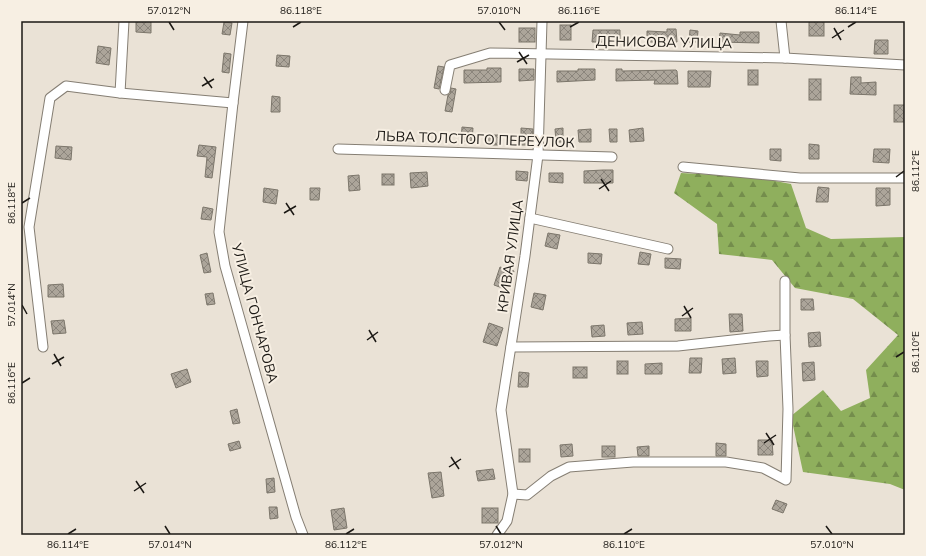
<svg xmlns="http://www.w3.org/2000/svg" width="926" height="556" font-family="Mulish,sans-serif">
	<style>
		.forest { fill: url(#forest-firs) }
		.building { fill: url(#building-cross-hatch); stroke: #7c766b }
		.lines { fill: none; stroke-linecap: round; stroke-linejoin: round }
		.minor-casing { stroke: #857e73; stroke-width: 11 }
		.minor { stroke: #fff; stroke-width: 9 }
		.ticks { fill: none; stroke: #1b1814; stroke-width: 1.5 }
		.labels { text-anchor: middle; stroke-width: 4; stroke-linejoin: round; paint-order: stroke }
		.street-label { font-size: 14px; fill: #1b1814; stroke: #f7efe3 }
		.neatline { fill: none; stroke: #1b1814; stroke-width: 1.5 }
		.ticks-label { font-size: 10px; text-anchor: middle; fill: #1b1814 }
	</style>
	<defs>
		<pattern id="forest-firs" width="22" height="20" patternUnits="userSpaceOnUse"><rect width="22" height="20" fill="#8faf5d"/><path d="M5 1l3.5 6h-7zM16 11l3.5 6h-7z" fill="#748d4c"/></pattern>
		<pattern id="building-cross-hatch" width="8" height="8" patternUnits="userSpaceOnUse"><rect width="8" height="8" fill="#aca59a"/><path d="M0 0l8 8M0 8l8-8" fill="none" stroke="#8b857c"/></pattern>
	</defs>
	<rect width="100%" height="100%" fill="#eae2d6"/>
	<polygon class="forest" points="681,173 754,177 791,184 806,228 831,239 905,237 905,490 890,484 803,472 791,416 823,390 841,411 870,398 866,370 898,335 853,299 795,288 772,260 719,254 717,224 674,193"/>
	<g class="building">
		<polygon points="136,21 151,21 151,33 136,32"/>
		<rect x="809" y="21" width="15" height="15"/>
		<polygon points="224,22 232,23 230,35 222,34"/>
		<rect x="560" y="25" width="11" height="15"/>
		<rect x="519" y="28" width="16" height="14"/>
		<polygon points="667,29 676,29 677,42 647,42 647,31 667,32"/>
		<polygon points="593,30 620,30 620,42 592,42"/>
		<polygon points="690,30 698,31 697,42 689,42"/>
		<polygon points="740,32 759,32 759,43 719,42 720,33 740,35"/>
		<polygon points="875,40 888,40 888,54 874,54"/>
		<polygon points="98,46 111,48 109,65 96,63"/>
		<polygon points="224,53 231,54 229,73 222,72"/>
		<polygon points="277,55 290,56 289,67 276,66"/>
		<polygon points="438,66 444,67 439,89 434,88"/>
		<polygon points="487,68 501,68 501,82 464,83 464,70 487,70"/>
		<polygon points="519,69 534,69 534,80 519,81"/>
		<polygon points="578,69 595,69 595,80 557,82 557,71 578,71"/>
		<polygon points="616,69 622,69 622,71 676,70 677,71 678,84 654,84 655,80 616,81"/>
		<rect x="748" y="70" width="10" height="15"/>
		<polygon points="688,71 711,71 710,87 688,87"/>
		<polygon points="851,77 861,77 861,83 876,82 876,95 850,94"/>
		<rect x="809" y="79" width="12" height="21"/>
		<polygon points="451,88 456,89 452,112 445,111 448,95 450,94"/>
		<polygon points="272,96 280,97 280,112 271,112"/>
		<rect x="894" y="105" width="11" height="17"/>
		<polygon points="462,127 473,128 472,141 461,141"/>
		<polygon points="521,128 533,129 532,145 521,145"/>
		<polygon points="563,128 563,142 556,142 555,129"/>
		<polygon points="643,128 644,141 630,142 629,130"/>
		<polygon points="591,129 591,142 579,142 578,130"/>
		<polygon points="609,129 617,129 617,142 610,142"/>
		<rect x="487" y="135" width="13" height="10"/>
		<polygon points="809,144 819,145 819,159 809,159"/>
		<polygon points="199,145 216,147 212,178 205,177 207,157 197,156"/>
		<polygon points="56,146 72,147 71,160 55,158"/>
		<polygon points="770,149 781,149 781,161 770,160"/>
		<polygon points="874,149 890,149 889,163 873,162"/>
		<polygon points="603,170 613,170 613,183 584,183 584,171"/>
		<polygon points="516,171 528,172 527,181 516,180"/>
		<polygon points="427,172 428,186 411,188 410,173"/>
		<polygon points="549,173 563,173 563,183 549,182"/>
		<rect x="382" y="174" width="12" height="11"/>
		<polygon points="359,175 360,190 349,191 348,176"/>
		<polygon points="818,187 829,188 828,202 816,202"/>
		<polygon points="264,188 278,190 276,204 263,202"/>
		<polygon points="310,188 320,188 319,200 310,200"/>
		<polygon points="876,188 890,188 890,205 876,206"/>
		<polygon points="203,207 213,209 211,220 201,219"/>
		<polygon points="548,233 560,235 557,249 545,246"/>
		<polygon points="640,252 651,254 649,265 638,264"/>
		<polygon points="207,253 211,272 204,273 200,255"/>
		<polygon points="588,253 602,254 601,264 588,263"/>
		<polygon points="665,258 681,259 680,269 665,268"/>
		<polygon points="500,267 514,271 508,290 494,285"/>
		<polygon points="63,284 64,297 48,297 48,285"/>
		<polygon points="213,293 215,304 207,305 205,294"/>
		<polygon points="534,293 546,295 543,310 531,307"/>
		<polygon points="801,299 813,299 814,310 801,310"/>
		<polygon points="729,314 742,314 743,331 730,332"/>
		<polygon points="691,318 691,331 675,331 675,319"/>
		<polygon points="64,320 66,333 53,334 51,321"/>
		<polygon points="642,322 643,334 628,335 627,323"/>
		<polygon points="489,323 503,328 497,346 483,342"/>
		<polygon points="604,325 605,336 592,337 591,326"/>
		<polygon points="820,332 821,346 809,347 808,333"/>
		<polygon points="690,358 702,358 701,373 689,373"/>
		<polygon points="735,358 736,373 723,374 722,359"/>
		<rect x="617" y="361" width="11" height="13"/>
		<polygon points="756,361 768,361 768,376 757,377"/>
		<polygon points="814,362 815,380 803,381 802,363"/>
		<polygon points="662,363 662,374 645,374 645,364"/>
		<rect x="573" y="367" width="14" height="11"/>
		<polygon points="187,369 191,382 176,388 171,374"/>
		<polygon points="519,372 529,373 528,387 518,387"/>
		<polygon points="237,409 240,423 233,424 230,411"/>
		<polygon points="758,440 772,440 773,455 758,455"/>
		<polygon points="239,441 241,448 230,451 228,444"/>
		<polygon points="716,443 726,444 726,456 716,456"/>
		<polygon points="572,444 573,456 561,457 560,445"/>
		<rect x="602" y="446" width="13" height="11"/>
		<polygon points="649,446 649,456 638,456 637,447"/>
		<rect x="519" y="449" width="11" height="13"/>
		<polygon points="493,469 495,479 478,481 476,471"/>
		<polygon points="441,472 444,496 432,498 428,473"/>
		<polygon points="274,478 275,492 267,493 266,479"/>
		<polygon points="776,500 787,504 783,513 772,509"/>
		<polygon points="269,507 277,507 278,518 270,519"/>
		<polygon points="344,508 347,528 334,530 331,510"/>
		<rect x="482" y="508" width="16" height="15"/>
	</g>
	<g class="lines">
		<g class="minor-casing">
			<g id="minor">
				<polyline points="243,21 233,103 219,232 225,266 296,517 303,535"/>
				<polyline points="781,21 785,58"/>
				<polyline points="445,90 450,65 490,53 785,58 905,65"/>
				<polyline points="120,93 124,21"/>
				<polyline points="338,149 612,157"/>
				<polyline points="683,167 800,178 905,178"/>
				<polyline points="530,218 668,249"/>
				<polyline points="43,347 29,227 50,98 66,86 120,93 233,103"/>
				<polyline points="511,347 678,346 769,336 785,335"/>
				<polyline points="513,494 527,495 551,476 569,467 633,462 726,462 763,468 786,480 788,409 785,335 785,281"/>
				<polyline points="497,535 507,521 513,494 501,410 525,256 538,155 542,21"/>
			</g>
		</g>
		<use href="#minor" class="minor"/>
	</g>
	<path class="ticks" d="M169 22 174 30M499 22 505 30M293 27 301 22M570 27 579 22M848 27 856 22M834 28 841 40M832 38 844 30M519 52 527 64M517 62 529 55M204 77 212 88M202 86 214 79M896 177 904 171M601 179 609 191M599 189 611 181M22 203 30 198M286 203 294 215M284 213 296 206M22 305 27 314M684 306 691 318M682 316 693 308M369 330 376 342M367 340 378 332M54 354 61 366M896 357 904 352M52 364 64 357M22 383 30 378M766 433 774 445M764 443 776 435M451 457 459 469M449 467 461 459M136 481 144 493M134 491 146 483M165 526 170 534M496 526 501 534M826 526 832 534M68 534 76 529M346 534 354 529M624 534 632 529"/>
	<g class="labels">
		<g class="street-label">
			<text transform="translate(664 42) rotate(1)" y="5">ДЕНИСОВА УЛИЦА</text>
			<text transform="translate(475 139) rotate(2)" y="5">ЛЬВА ТОЛСТОГО ПЕРЕУЛОК</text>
			<text transform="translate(510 256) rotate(-82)" y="5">КРИВАЯ УЛИЦА</text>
			<text transform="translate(255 313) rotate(75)" y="5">УЛИЦА ГОНЧАРОВА</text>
		</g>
	</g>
	<rect width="926" height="556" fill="none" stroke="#f7efe3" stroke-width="44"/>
	<rect x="22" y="22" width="882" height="512" class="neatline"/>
	<g class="ticks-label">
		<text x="169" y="14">57.012°N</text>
		<text x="301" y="14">86.118°E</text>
		<text x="499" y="14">57.010°N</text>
		<text x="579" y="14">86.116°E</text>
		<text x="856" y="14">86.114°E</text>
		<text transform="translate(915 171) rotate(-90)" y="4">86.112°E</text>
		<text transform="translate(11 203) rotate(-90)" y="4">86.118°E</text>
		<text transform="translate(11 305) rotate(-90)" y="4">57.014°N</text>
		<text transform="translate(915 352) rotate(-90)" y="4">86.110°E</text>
		<text transform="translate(11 383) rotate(-90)" y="4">86.116°E</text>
		<text x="68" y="548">86.114°E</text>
		<text x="170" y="548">57.014°N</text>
		<text x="346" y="548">86.112°E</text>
		<text x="501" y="548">57.012°N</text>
		<text x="624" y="548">86.110°E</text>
		<text x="832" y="548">57.010°N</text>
	</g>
</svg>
